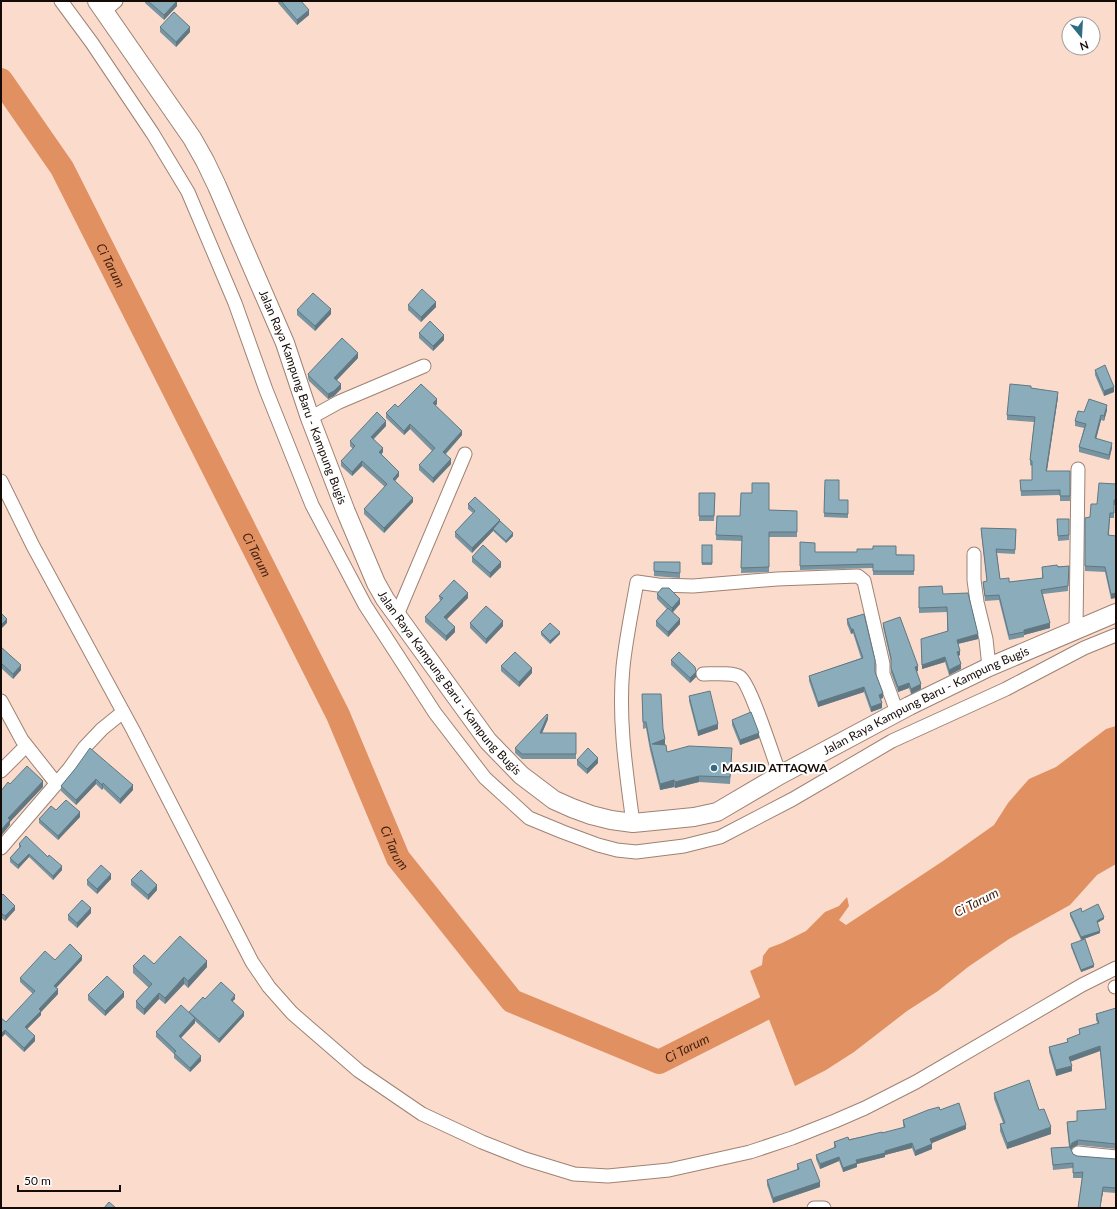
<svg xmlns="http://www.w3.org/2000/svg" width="1117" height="1209" font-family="Lato,sans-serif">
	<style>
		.water { fill: #e19062 }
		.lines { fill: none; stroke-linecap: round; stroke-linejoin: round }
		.river { stroke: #e19062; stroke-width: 24 }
		.street-casing { stroke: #9e8273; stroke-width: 15 }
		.secondary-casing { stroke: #9e8273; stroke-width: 20 }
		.street { stroke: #fff; stroke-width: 13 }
		.secondary { stroke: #fff; stroke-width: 18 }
		.wall { fill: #7894a0 }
		.shaded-wall { fill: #617882 }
		.building { fill: #8bacba; stroke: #617882 }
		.poi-dot { fill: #306d84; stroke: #fff; stroke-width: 1.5 }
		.labels { text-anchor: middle; stroke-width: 4; stroke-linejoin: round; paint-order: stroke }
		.street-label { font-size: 12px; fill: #150b06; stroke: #fff }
		.poi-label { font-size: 12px; font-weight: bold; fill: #150b06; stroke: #fff; text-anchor: start }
		.water-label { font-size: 13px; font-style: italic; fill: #3f1f0c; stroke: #fff }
	</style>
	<rect width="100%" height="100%" fill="#fbdccc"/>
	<polygon class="water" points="1116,726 1116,864 1097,875 1070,905 1009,939 968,967 938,991 907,1011 854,1052 826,1070 795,1086 750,971 762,965 763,956 769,948 782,943 806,931 825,912 839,906 847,897 849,906 839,920 846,925 943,861 994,825 1008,803 1029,779 1056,767 1106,729"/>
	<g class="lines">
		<path class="river" id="s1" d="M1 80 62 168 338 715 398 858 512 1001 659 1062 793 994"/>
		<g class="street-casing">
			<g id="street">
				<polyline points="61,1 92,43 153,134 188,192 235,303 266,390 312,505 365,605 435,713 485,778 529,818 563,832 598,845 617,850 636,852 684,846 720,837 793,799 892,741 1006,689 1084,648 1116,635"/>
				<polyline points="104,11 116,1"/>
				<polyline points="310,418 339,402 424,366"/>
				<polyline points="1,481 33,546 133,730 252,962 269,987 292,1013 359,1071 422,1114 482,1142 525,1159 574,1174 608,1176 669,1170 750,1152 792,1138 835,1121 865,1108 916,1082 1082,985 1116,968"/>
				<polyline points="974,554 974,580 977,602 986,639 989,667"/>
				<polyline points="397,615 465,454"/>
				<polyline points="1076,630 1078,469"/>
				<path d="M703 674C712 674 733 672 740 677 750 683 774 759 780 775"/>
				<polyline points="1,701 22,740 56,783"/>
				<polyline points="1,771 26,746"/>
				<path d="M633 823C626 771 618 719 623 667 626 638 632 610 637 582L658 585 693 586 777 579 858 576 864 581 883 664V674L897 712"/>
				<polyline points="1,848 69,769 84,748 102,729 123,712"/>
				<polyline points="1115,987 1116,987"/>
				<polyline points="1078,1153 1116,1157"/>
				<polyline points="814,1208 824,1208"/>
			</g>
		</g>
		<g class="secondary-casing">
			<g id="secondary">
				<path id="s2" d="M97 1 192 138 205 161 217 186 285 343 310 418 346 512 376 583 385 599 488 741 521 775 554 800 572 808 591 815 611 820 633 823 694 817 717 812 780 775 909 706 989 667 1116 613"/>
			</g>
		</g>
		<use href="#street" class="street"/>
		<use href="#secondary" class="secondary"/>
	</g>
	<g class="wall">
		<polygon points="145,1 177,1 177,6 164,20 145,3"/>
		<polygon points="278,1 301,1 309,15 297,25 278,3"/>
		<polygon points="160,27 190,32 176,47 160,32"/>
		<polygon points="408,305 436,307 421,322 408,310"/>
		<polygon points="297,310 331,314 315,331 297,315"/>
		<polygon points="419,333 444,340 433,351 419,338"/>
		<polygon points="358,358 337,380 341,389 334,396 328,399 309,381 308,378 308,374"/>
		<polygon points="1095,370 1114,392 1104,396 1095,375"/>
		<polygon points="1031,388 1058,397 1047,471 1070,471 1070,501 1060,501 1060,495 1021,496 1020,480 1032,480 1032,466 1030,465 1030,460 1034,422 1007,420 1007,415"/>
		<polygon points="437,404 435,406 462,435 446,454 451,464 433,483 419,470 419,465 432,451 410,429 404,435 386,418 386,413 398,407"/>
		<polygon points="1107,410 1104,421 1101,420 1096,439 1112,448 1109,460 1079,452 1079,447 1084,428 1075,426 1075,421 1084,412"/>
		<polygon points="386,426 374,439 383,452 381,455 399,476 395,481 413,502 384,533 364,514 364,509 385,487 362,466 352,476 341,466 341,461 353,449 350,446 350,441"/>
		<polygon points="825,480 839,500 848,500 848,518 824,517"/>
		<polygon points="1116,484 1116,505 1114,505 1114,518 1110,518 1109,535 1116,536 1111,599 1105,572 1085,571 1085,518 1090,517 1097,504"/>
		<polygon points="699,493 715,493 714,521 699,521"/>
		<polygon points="468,504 500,522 513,536 506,543 493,531 472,553 455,537 455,532 473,513 468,509"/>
		<polygon points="769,510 797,511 797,537 769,537 769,572 741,573 742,541 716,540 717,516 740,516"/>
		<polygon points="1057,519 1069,519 1069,540 1058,541"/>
		<polygon points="981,528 1016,529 1015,554 997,553 1000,579 1009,582 1042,578 1042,567 1069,566 1068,591 1043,594 1050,628 1024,635 1024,637 1009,640 999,600 985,601 983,582 987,581 981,532"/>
		<polygon points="800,542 815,552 914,555 914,575 873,575 873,568 800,570"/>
		<rect x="702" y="545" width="10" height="20"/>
		<polygon points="472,557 501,567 490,578 472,562"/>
		<polygon points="654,562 680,562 680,578 654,576"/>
		<polygon points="919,587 943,594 978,639 958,644 960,655 958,656 961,669 949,675 945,662 922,669 921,644 947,631 947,612 919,613"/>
		<polygon points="657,594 680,604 673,612 680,624 668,637 656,626 656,621 667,609 657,599"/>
		<polygon points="439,596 468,598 447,619 455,632 446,641 425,622 425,617 440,601"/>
		<polygon points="864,614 875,672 883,698 881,699 882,708 871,712 864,692 818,707 809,681 809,676 861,658 853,633 851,634 847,624 847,619"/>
		<polygon points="470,623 503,626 486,644 470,628"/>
		<polygon points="883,623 918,671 916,671 921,689 911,694 909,688 898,692 891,673 891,662 883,627"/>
		<polygon points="541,632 560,634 550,644 541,635"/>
		<polygon points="1,647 21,670 13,679 1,668"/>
		<polygon points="671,660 696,677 690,683 671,665"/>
		<polygon points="501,666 532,673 519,687 501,671"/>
		<polygon points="642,694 663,729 665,745 667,752 732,755 730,784 699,782 675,788 674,787 660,790 650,750 646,728 643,729"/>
		<polygon points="689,696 718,729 698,736 689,701"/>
		<polygon points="548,719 542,733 576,733 576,759 522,759 515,753 515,748"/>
		<polygon points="732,720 759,738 740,745 732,725"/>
		<polygon points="577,760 598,763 587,774 577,765"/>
		<polygon points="75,769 133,790 120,804 103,788 102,790 96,784 76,805 61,791 61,786"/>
		<polygon points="56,810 80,817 58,840 39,823 39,819"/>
		<polygon points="19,844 48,857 62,870 53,880 29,857 18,869 10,862 10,858 19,848"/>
		<polygon points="111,879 97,894 87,885 87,880"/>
		<polygon points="131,880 157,890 148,900 131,885"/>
		<polygon points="1,896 15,910 5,921 1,918"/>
		<polygon points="1082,912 1104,919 1097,923 1100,933 1081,940 1070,916 1070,913"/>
		<polygon points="91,913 77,928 68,920 68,915"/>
		<polygon points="1071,944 1094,967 1081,972 1071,947"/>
		<polygon points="55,960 82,960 56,988 58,994 41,1012 41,1015 27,1029 35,1041 24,1052 5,1034 1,1038 6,1022 33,994 20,982 20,978"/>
		<polygon points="154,964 207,967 188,988 184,984 165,1004 159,999 144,1015 136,1008 136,1001 149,988 133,973 133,966"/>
		<polygon points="88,995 124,997 105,1016 88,1000"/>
		<polygon points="205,999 235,999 232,1001 244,1016 219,1043 195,1021 195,1023 181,1038 201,1061 190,1072 174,1058 174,1054 156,1037 156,1032 189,1013 189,1012"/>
		<polygon points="1116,1008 1116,1149 1078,1145 1072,1148 1071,1150 1073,1154 1077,1156 1116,1159 1116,1193 1103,1192 1100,1208 1078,1208 1082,1178 1073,1178 1073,1168 1053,1170 1051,1148 1069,1147 1067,1128 1067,1122 1077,1121 1106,1109 1100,1051 1070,1062 1072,1071 1056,1076 1049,1052 1049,1047 1067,1042 1067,1039 1079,1034 1079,1029 1098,1024 1096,1020 1096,1014"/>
		<polygon points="994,1093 1039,1110 1051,1134 1007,1149 1000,1131 1000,1124 1003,1123 994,1099"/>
		<polygon points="940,1110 966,1129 931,1143 932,1149 915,1156 912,1148 885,1155 885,1157 857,1164 857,1167 843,1172 839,1161 820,1169 816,1159 816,1155 834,1148 834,1142 882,1133 904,1128 903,1125 903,1120"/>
		<polygon points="797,1164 820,1187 773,1203 767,1185 767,1180 797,1170"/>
	</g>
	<g class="shaded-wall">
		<polygon points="177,1 177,6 164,20 164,15"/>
		<polygon points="309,10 309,15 297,25 297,20"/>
		<polygon points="190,27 190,32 176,47 176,42"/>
		<polygon points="436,302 436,307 421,322 421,317"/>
		<polygon points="331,309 331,314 315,331 315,326"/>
		<polygon points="444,335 444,340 433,351 433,346"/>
		<polygon points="358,353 358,358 334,383 334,378"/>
		<polygon points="341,384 341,389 334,396 328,399 328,394"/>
		<polygon points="1114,387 1114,392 1104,396 1104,391"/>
		<polygon points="1058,392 1058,397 1046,476 1046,471"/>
		<polygon points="437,399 437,404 433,408 433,403"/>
		<polygon points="1107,405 1107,410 1104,421 1104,416"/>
		<polygon points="1101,415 1101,420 1095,443 1095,438"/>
		<polygon points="386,421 386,426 371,441 371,437"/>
		<polygon points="410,424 410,429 404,435 404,431"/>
		<polygon points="462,431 462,435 443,456 443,452"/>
		<polygon points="1112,443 1112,448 1109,460 1109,455"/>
		<polygon points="383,448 383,452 379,457 379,452"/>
		<polygon points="451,459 451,464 433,483 433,478"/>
		<polygon points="362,461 362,466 352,476 352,472"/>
		<polygon points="399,472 399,476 393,483 393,479"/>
		<polygon points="413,498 413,502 384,533 384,528"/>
		<polygon points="500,520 500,524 493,529 493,531 472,553 472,548"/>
		<polygon points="513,533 513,536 506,543 506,541"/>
		<polygon points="501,562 501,567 490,578 490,573"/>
		<polygon points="468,593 468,598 444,622 444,617"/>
		<polygon points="1116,593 1116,598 1111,599 1111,594"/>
		<polygon points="680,599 680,604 672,613 672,608"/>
		<polygon points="7,619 7,623 1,629 1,625"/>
		<polygon points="680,619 680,624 668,637 668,632"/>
		<polygon points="503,621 503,626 486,644 486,639"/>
		<polygon points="1050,623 1050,628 1024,635 1024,630"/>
		<polygon points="455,627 455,632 446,641 446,636"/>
		<polygon points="851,629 853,629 853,633 851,634"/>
		<polygon points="560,632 560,634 550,644 550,641"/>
		<polygon points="978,634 978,639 957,644 957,640"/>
		<polygon points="960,651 960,655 957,657 957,652"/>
		<polygon points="945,657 945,662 922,669 922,665"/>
		<polygon points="961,664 961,669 949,675 949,670"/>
		<polygon points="21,665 21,670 13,679 13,674"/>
		<polygon points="918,666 918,671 915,672 915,667"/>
		<polygon points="532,668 532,673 519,687 519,682"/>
		<polygon points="696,672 696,677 690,683 690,678"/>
		<polygon points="909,683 909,688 898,692 898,687"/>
		<polygon points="921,684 921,689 911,694 911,689"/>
		<polygon points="864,687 864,692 818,707 818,702"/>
		<polygon points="883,693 883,698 879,699 879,695"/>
		<polygon points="882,703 882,708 871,712 871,707"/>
		<polygon points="548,715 548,719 540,738 540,733"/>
		<polygon points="718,724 718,729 698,736 698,731"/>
		<polygon points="759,733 759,738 740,745 740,740"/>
		<polygon points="665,739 665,746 652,744"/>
		<polygon points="598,758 598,763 587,774 587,769"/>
		<polygon points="699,776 699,782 675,788 675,782"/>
		<polygon points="96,779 96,784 76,805 76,800"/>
		<polygon points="674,780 674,787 660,790 660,784"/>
		<polygon points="43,781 43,787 10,822 10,825 1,836 1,830 8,818"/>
		<polygon points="103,783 103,788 102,790 102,785"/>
		<polygon points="133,785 133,790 120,804 120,799"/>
		<polygon points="80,812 80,817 58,840 58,836"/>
		<polygon points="29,854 29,857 18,869 18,865"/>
		<polygon points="62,866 62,870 53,880 53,876"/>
		<polygon points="111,874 111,879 97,894 97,889"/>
		<polygon points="157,885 157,890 148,900 148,895"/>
		<polygon points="15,906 15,910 5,921 5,916"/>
		<polygon points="91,908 91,913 77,928 77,923"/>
		<polygon points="1104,917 1104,919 1097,923 1097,921"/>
		<polygon points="1100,931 1100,933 1081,940 1081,937"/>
		<polygon points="82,956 82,960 54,990 54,986"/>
		<polygon points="207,961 207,967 188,988 188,981"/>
		<polygon points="1094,965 1094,967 1081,972 1081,970"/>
		<polygon points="184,977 184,984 165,1004 165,998"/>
		<polygon points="58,989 58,994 41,1012 41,1015 25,1031 25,1027 39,1009"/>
		<polygon points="124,992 124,997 105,1016 105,1011"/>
		<polygon points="159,993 159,999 144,1015 144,1009"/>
		<polygon points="235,995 235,999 231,1003 231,1000"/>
		<polygon points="244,1012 244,1016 219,1043 219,1039"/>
		<polygon points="195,1018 195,1023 179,1040 179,1036"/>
		<polygon points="5,1030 5,1034 1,1038 1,1034"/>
		<polygon points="35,1036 35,1041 24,1052 24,1048"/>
		<polygon points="1100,1046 1100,1051 1069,1062 1069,1057"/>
		<polygon points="201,1056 201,1061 190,1072 190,1068"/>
		<polygon points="1072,1066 1072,1071 1056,1076 1056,1070"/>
		<polygon points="966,1125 966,1129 930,1144 930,1139"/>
		<polygon points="1051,1127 1051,1134 1007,1149 1007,1143"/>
		<polygon points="1078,1140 1078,1145 1072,1148 1070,1153 1070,1147 1072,1143"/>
		<polygon points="912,1143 912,1148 885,1155 885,1157 857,1164 857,1167 843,1172 843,1168 856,1160 885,1151"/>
		<polygon points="932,1144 932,1149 915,1156 915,1151"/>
		<polygon points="839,1157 839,1161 820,1169 820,1164"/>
		<polygon points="820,1182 820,1187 773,1203 773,1198"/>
		<polygon points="1103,1187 1103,1192 1100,1208"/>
	</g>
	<g class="building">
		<polygon points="148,1 177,1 164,15"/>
		<polygon points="281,1 301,1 309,10 297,20"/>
		<polygon points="174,12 190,27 176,42 160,27"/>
		<polygon points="422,289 436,302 421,317 408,305"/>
		<polygon points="313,293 331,309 315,326 297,310"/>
		<polygon points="430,321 444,335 433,346 419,333"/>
		<polygon points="342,338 358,353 334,378 341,384 334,391 328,394 309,376 308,374"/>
		<polygon points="1105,365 1114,387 1104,391 1095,370"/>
		<polygon points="421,384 437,399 433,403 462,431 443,452 451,459 433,478 419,465 435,448 410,424 404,431 386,413 395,404 398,407"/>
		<polygon points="1010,384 1031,386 1031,388 1058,392 1046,471 1070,471 1070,496 1060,496 1060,490 1021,491 1020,480 1032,480 1032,461 1030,460 1035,417 1007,415"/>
		<polygon points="1089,399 1107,405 1104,416 1101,415 1095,438 1112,443 1109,455 1079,447 1086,424 1075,421 1078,411 1084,412"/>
		<polygon points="377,412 386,421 371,437 383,448 379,452 399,472 393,479 413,498 384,528 364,509 387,484 362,461 352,472 341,461 355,446 350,441"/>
		<polygon points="825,480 839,480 839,500 848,500 848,514 824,513"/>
		<polygon points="752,483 769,483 769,510 797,511 797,532 769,532 769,567 741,568 742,536 716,535 717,516 740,516 741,493 752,493"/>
		<polygon points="1099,483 1116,484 1116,500 1114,500 1114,513 1110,513 1108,535 1116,536 1116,593 1111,594 1105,567 1085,566 1085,518 1090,517 1091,504 1097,504"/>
		<polygon points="699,493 715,493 714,516 699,516"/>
		<polygon points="475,497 500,520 472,548 455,532 475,511 468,504"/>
		<polygon points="1057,519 1069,519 1069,535 1058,536"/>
		<polygon points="500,521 513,533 506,541 493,529"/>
		<polygon points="981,528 1016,529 1015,550 996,549 1000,579 1009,578 1009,582 1043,578 1042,567 1057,565 1058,567 1069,566 1068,586 1041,590 1050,623 1024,630 1024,632 1009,635 999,595 985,596 983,582 987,581"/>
		<polygon points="800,542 815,543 815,552 857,552 857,549 873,549 873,546 896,546 896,555 914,555 914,571 873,571 873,564 800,566"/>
		<polygon points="483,545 501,562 490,573 472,557"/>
		<rect x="702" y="545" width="10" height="18"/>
		<polygon points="654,562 680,562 680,573 654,571"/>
		<polygon points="454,580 468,593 444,617 455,627 446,636 425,617 443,598 439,596"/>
		<polygon points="942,586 943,594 968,593 978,634 957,640 960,651 957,652 961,664 949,670 945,657 922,665 921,639 948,631 947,607 919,608 919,587"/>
		<polygon points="662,588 669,588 680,599 672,608 657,594"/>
		<polygon points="486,606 503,621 486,639 470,623"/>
		<polygon points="668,608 680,619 668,632 656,621"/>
		<polygon points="1,613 7,619 1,625"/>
		<polygon points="864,614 875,660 875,672 883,693 879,695 882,703 871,707 864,687 818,702 809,676 863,658 853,629 851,629 847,619"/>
		<polygon points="900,617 918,666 915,667 921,684 911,689 909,683 898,687 891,668 891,658 883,623"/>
		<polygon points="550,623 560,632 550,641 541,632"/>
		<polygon points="1,647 21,665 13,674 1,663"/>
		<polygon points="515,652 532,668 519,682 501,666"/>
		<polygon points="679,652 695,667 696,672 690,678 671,660"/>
		<polygon points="710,691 718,724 698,731 689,696"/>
		<polygon points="642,694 661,694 663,729 665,739 652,744 666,745 667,752 689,746 732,748 730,777 699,776 675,782 674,780 660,784 650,744 646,722 643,722"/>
		<polygon points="751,712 759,733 740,740 732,720"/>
		<polygon points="547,714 548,715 540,733 576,733 576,754 522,754 515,748"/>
		<polygon points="90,748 133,785 120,799 103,783 102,785 96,779 76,800 61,786 75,769"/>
		<polygon points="588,748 598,758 587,769 577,760"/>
		<polygon points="27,766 43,781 8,818 10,820 1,830 1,791 8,782 10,784"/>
		<polygon points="66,800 80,812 58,836 39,819 51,806 56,810"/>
		<polygon points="26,836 48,857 49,855 62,866 53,876 29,854 18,865 10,858 21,846 19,844"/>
		<polygon points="101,865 111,874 97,889 87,880"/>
		<polygon points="141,870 157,885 148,895 131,880"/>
		<polygon points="3,894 15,906 5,916 1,913 1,896"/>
		<polygon points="82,900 91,908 77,923 68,915"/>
		<polygon points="1098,904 1104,917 1097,921 1100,931 1081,937 1070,913 1081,908 1082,912"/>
		<polygon points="180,936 207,961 188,981 184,977 165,998 159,993 144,1009 136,1001 151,985 152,984 133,966 144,955 154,964"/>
		<polygon points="1085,939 1094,965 1081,970 1071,944"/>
		<polygon points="70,944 82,956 54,986 58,989 39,1009 41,1011 25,1027 35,1036 24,1048 5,1030 1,1034 1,1018 6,1022 34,992 35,991 20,978 45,951 55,960"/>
		<polygon points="107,976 124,992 105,1011 88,995"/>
		<polygon points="221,982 235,995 231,1000 244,1012 219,1039 189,1012 203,997 205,999"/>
		<polygon points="181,1005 195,1018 179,1036 201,1056 190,1068 174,1053 176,1051 156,1032"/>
		<polygon points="1116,1008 1116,1144 1078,1140 1072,1143 1070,1147 1073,1154 1077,1156 1116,1159 1116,1188 1103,1187 1100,1208 1078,1208 1083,1172 1073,1173 1073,1163 1053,1165 1051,1148 1070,1147 1067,1122 1077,1121 1077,1111 1106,1109 1100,1046 1069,1057 1072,1066 1056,1070 1049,1047 1068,1042 1067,1039 1080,1034 1079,1029 1099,1023 1096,1014"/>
		<polygon points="1029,1080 1039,1110 1044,1109 1051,1127 1007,1143 1000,1124 1005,1123 994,1093"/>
		<polygon points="959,1103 966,1125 930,1139 932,1144 915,1151 912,1143 885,1151 885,1153 856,1160 857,1163 843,1168 839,1157 820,1164 816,1155 836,1147 834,1142 848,1137 849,1140 882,1132 882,1133 905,1127 903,1120 928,1110 939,1107 940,1110"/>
		<polygon points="811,1159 820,1182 773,1198 767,1180 799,1169 797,1164"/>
		<polygon points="109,1202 116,1208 104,1208"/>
	</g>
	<circle class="poi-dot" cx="714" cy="768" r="4"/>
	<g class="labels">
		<g class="street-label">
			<text dy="4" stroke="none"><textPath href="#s2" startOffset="449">Jalan Raya Kampung Baru - Kampung Bugis</textPath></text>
			<text dy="4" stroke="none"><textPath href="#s2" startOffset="773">Jalan Raya Kampung Baru - Kampung Bugis</textPath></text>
			<text dy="4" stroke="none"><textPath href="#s2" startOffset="1336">Jalan Raya Kampung Baru - Kampung Bugis</textPath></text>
		</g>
		<g class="poi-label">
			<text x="722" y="772">MASJID ATTAQWA</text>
		</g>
		<g class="water-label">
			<text dy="5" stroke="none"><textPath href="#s1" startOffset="216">Ci Tarum</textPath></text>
			<text dy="5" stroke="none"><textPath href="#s1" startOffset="540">Ci Tarum</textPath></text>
			<text dy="5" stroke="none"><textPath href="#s1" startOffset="864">Ci Tarum</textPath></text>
			<text transform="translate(976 902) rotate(-27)" y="5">Ci Tarum</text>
			<text dy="5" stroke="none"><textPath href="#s1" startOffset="1248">Ci Tarum</textPath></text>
		</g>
	</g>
	<rect width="1117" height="1209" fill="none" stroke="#150b06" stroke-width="4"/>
	<g transform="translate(1081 36) rotate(162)"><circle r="19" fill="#ffffff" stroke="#a19d9b"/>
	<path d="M0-3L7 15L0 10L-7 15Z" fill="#306d84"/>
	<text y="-6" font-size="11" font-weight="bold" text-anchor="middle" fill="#150b06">N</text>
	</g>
	<path d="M18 1185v6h102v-6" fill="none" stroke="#150b06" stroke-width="2"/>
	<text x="24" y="1185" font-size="12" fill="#150b06" stroke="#ffffff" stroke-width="3" paint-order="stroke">50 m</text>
</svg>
